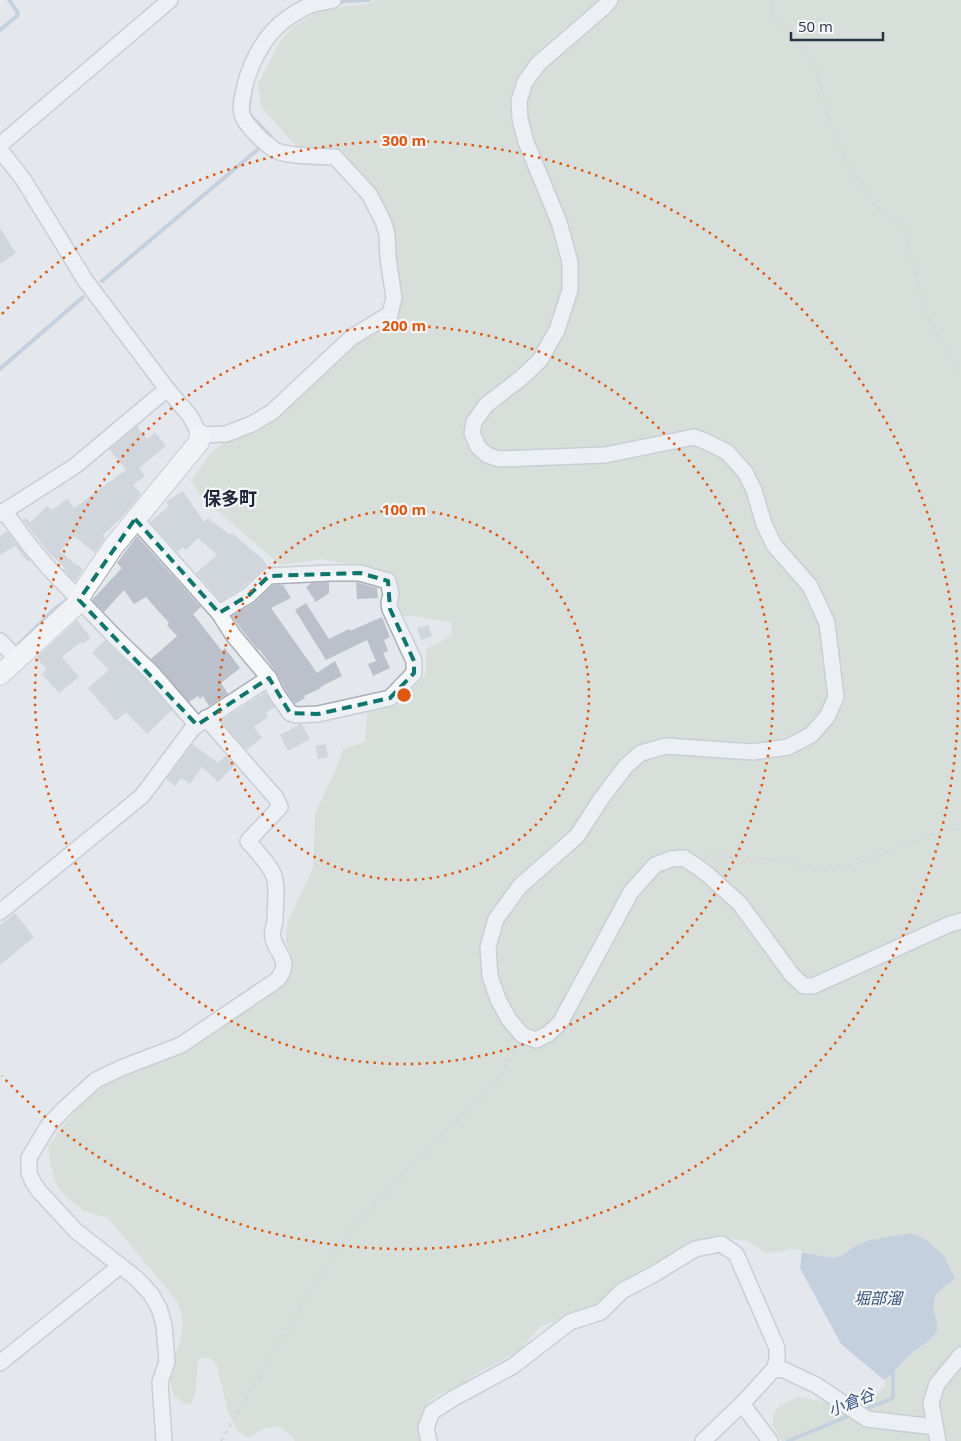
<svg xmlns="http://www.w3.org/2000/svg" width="961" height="1441" font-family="'Open Sans','Noto Sans JP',sans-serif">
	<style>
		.green { fill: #c9d6c5 }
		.water { fill: #9fb4cc }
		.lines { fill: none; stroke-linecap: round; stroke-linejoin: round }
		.stream { stroke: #9fb4cc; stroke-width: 4 }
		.building { fill: #bbc0ca }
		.street-casing { stroke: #a9aeb7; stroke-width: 18 }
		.secondary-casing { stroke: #a9aeb7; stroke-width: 22 }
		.path { stroke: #c2c5cb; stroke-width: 2.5; stroke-dasharray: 4 4; stroke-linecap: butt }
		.street { stroke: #f7f8fa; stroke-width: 15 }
		.secondary { stroke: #fff; stroke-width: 20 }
		.marked { fill: none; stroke: #0f766e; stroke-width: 4; stroke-dasharray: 10 6; stroke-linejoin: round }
		.ring { fill: none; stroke: #df570f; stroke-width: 2.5; stroke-dasharray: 2.5 5 }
		.labels { text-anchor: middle; stroke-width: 4.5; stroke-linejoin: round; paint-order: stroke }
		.water-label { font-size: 16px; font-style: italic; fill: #34527a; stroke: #f4f6f9 }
		.quarter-label { font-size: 18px; font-weight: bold; fill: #1d2536; stroke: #f4f6f9 }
		.centre { fill: #df570f; stroke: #f4f6f9; stroke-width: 2.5 }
		.ring-label { font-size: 15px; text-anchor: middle; font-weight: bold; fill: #df570f; stroke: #f4f6f9; stroke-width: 4.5; stroke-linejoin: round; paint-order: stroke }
	</style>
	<rect width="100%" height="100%" fill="#e4e7ec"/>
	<path class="green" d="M375 0H961V1441H782L773 1426V1416L779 1406 799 1397 820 1401 853 1404 866 1400 886 1387 884 1380 894 1374 911 1354 933 1337 938 1327C933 1311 929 1307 938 1292L911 1233 870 1240 855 1246 843 1255 833 1258 793 1249 771 1253 764 1252 747 1241 716 1237 684 1251 614 1290 593 1307 541 1326 519 1351 474 1375 455 1389 439 1394 431 1400 422 1413 420 1428 421 1441H295L293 1437 277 1426 265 1428 252 1436 247 1437 238 1431 228 1413 217 1365 210 1358H200L198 1363 195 1395 191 1404 186 1405 174 1396 170 1382 166 1378C172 1363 184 1335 183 1320 182 1313 179 1307 177 1301L108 1218 84 1211 66 1197 56 1184 50 1162 48 1147C68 1118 89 1092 121 1076 138 1068 159 1065 175 1055 211 1034 246 1009 281 986L291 976 293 963 286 941 287 923 313 868 315 814 338 764 343 749 365 742 367 713 398 705 426 673V649L444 640 452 633 451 622 415 616H396L394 578 377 570 323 559 280 565 218 511 206 505 191 481 211 453 223 443 275 417 397 305 371 186 337 150 298 148 261 107 258 84 280 41 291 28 319 10 345 6 367 4Z"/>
	<path class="water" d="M911 1233 925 1239 944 1256 955 1278C938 1292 929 1294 936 1319 937 1323 938 1326 937 1330 933 1340 920 1346 912 1353 901 1363 897 1372 884 1380L841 1344 800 1268 802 1252 833 1258 843 1255 855 1246 870 1240Z"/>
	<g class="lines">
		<g class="stream">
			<polyline points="337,3 346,1 369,0"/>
			<polyline points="0,30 17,16 18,13 9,0"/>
			<polyline points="251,89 248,113 271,137 270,139"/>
			<polyline points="102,281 263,145"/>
			<polyline points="0,369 83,297"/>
			<polyline points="19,644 55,609 67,600"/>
			<polyline points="863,1410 893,1398 893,1370"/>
			<polyline points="788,1441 851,1415"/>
		</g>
	</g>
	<g class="building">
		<polygon points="0,228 16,253 0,264"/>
		<polygon points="137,426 147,439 155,432 166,446 139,468 145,476 133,485 141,494 123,516 103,535 105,538 95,553 74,536 60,551 76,565 77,564 83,570 75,582 63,569 65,568 49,553 23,520 27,518 30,523 47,506 52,510 67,499 74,508 126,470 109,449"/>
		<polygon points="183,491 204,522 208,518 230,535 232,533 256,554 257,553 269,567 263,569 243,587 221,601 196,573 217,555 198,538 186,550 183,547 177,552 150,522 169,506 166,502"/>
		<polygon points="7,531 30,560 28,562 15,546 0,555 0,536"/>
		<polygon points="137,536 201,607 193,614 222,651 225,648 240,668 221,683 228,694 209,706 203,696 200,699 198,696 189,702 151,659 177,636 167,625 169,623 146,597 134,604 124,590 104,612 92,600 122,568 117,563"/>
		<polygon points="329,582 329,593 316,602 306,587 311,583"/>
		<polygon points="356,582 377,588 378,598 357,599"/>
		<polygon points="273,585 283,585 291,598 271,608 317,673 335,661 342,676 320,687 321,688 304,696 305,698 295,704 284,688 276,672 259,649 258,650 241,629 232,616 254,603"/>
		<polygon points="306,603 329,639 349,629 350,631 382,617 390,637 384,640 388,651 383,653 390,668 373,676 368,664 376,661 367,640 326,660 295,610"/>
		<polygon points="77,620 91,638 82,644 81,642 62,657 79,677 59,693 42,674 47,669 36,658"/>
		<polygon points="428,625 432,636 421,640 417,628"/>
		<polygon points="105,640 145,679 172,710 147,734 126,712 116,721 88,688 109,670 92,653"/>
		<polygon points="265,692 275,707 266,713 268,717 254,727 262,738 246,750 221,721"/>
		<polygon points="300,724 302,724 310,739 288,751 280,735"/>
		<polygon points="192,744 218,763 226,755 235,765 218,782 202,767 190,784 181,778 175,786 166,779"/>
		<polygon points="326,744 328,757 318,759 315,746"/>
		<polygon points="15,913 34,937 0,965 0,925"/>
	</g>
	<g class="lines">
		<g class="street-casing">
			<g id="street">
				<polyline points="610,0 604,7 538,64 525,82 519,101 520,119 526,142 559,222 570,262 570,290 557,330 540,360 520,379 486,405 474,422 472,433 478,447 487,455 499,459 605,455 694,437 707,442 727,452 745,472 754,490 764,524 774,545 810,586 827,623 836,697 827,717 811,735 788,747 753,752 666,746 641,753 626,766 601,799 577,836 520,886 496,919 488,947 490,976 498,999 508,1018 522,1035 536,1040 548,1034 560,1023 631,892 655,865 671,859 684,858 706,873 740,904 792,975 804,986 813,986 950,924 961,921"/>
				<polyline points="0,145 170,0"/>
				<path d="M0 150 23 179 85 280 167 389 190 416 200 435 226 434 252 424 272 412 352 337 390 314 394 298 388 258 387 234 383 221 369 194 335 157C320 156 287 157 275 150 265 144 244 124 242 114 240 107 242 101 243 95 247 69 263 36 285 20 292 15 302 8 311 5 318 2 326 2 333 0"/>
				<polyline points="4,511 30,546 47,566 116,638 152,673 197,725"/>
				<polyline points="0,514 75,466 167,389"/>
				<polyline points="219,613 249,595 269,576 330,573 360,573 388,581 391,594 389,603 390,609 414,661 414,673 390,698 318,714 297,715 290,713 276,693 269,678"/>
				<polyline points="0,641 17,659"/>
				<polyline points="0,912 142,796 192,729 197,725 269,678 233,635 219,613 135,519"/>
				<polyline points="0,1363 120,1266"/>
				<polyline points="742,1404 770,1441"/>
				<path d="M164 1441 160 1382 167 1362 164 1325 159 1308 151 1294 136 1278 76 1231 39 1191 33 1182 29 1173V1158L48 1126 65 1108 96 1080 121 1068 181 1045 277 980C293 960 277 956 273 938 271 932 275 925 275 919 275 906 278 887 274 876 269 863 257 852 248 841L280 807 276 798 206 718"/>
				<polyline points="429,1441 426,1428 432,1412 454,1398 513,1366 570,1322 601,1312 622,1291 656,1273 695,1249 721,1244 736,1254 777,1348 777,1361 774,1369"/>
				<polyline points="703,1441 742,1404 774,1369 784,1370 816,1385 867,1419 935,1427"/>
				<polyline points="938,1441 931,1403 937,1384 961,1355"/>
			</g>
		</g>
		<g class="secondary-casing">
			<polyline id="secondary" points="0,675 76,605 82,593 113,547 199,442 200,435"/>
		</g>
		<g class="path">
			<polyline points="772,0 773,18 814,61 834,138 870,201 903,225 927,315 961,374"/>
			<polyline points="705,856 752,857 829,870 851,866 936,833 961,828"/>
			<polyline points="221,1441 332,1255 359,1219 498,1079 516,1047"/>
		</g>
		<use href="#street" class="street"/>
		<use href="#secondary" class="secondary"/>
	</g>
	<path d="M0 0H961V1441H0ZM135 519 219 613 249 595 269 576 360 573 388 581 390 609 414 661V673L390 698 318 714 290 713 269 678 197 725 79 600Z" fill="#e4e7ec" fill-opacity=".55" fill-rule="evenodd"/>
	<path class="marked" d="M135 519 219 613 249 595 269 576 360 573 388 581 390 609 414 661V673L390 698 318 714 290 713 269 678 197 725 79 600Z"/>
	<g class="ring">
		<circle cx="404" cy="695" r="185"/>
		<circle cx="404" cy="695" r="369"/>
		<path d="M2 314A554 554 0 1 1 2 1076"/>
	</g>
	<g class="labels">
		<g class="water-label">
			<text x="878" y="1304">堀部溜</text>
			<text transform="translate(851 1402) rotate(-22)" y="6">小倉谷</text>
		</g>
		<g class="quarter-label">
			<text x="230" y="505">保多町</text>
		</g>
	</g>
	<circle cx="404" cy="695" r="8" class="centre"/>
	<g class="ring-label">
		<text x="404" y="146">300 m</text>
		<text x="404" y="331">200 m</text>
		<text x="404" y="515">100 m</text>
	</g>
	<path d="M791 32v8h92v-8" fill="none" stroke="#2b3445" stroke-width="2.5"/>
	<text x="798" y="32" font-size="15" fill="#2b3445" stroke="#f4f6f9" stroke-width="4" paint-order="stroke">50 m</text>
</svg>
